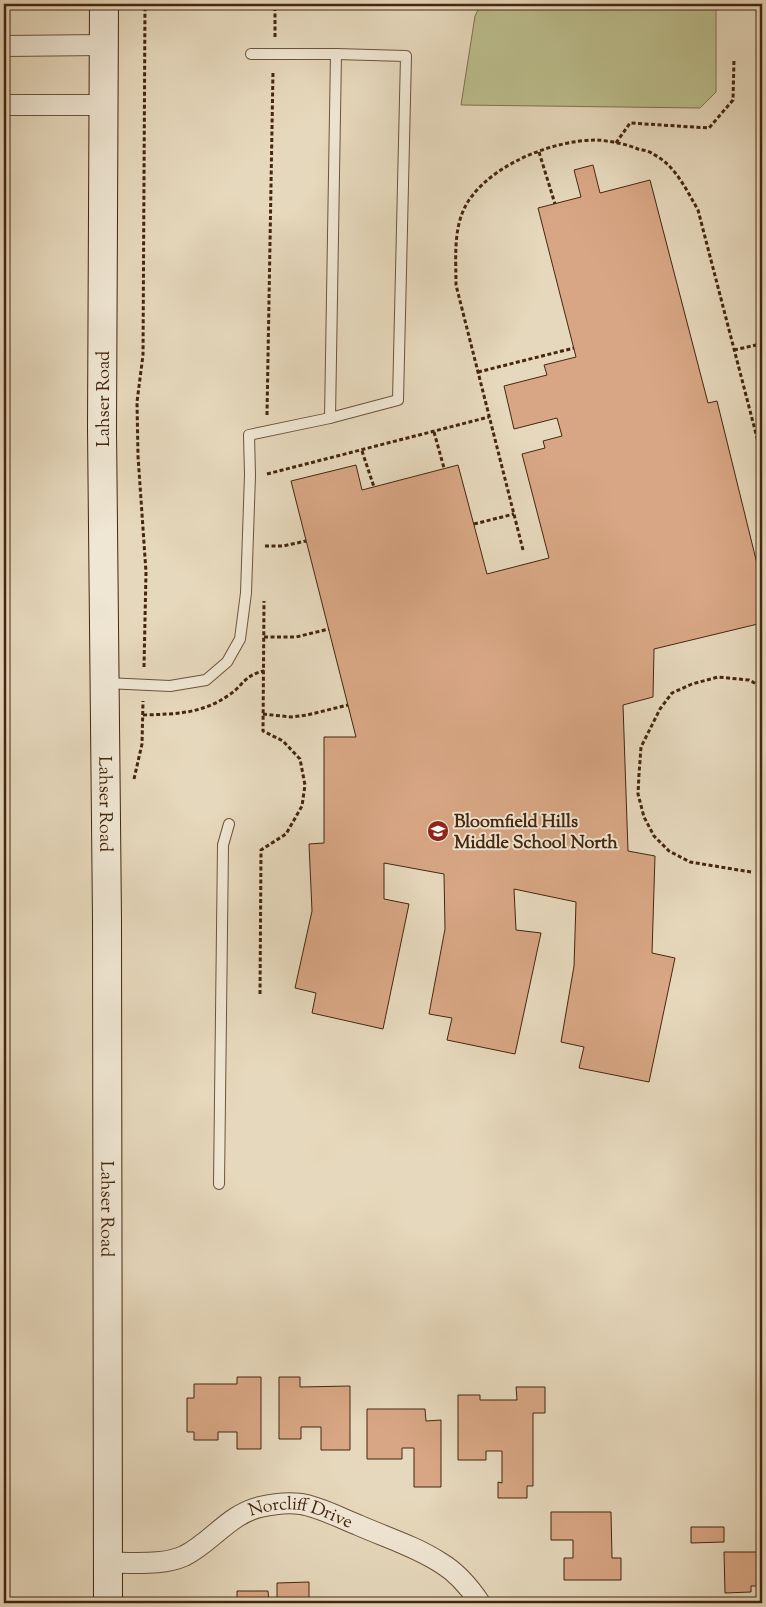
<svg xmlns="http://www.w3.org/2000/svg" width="766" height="1607" font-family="'Sorts Mill Goudy',serif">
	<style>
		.green { fill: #bbbd8c; stroke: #80724d }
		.building { fill: #d8a684; stroke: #45270e }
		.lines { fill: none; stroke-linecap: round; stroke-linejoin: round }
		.lane-casing { stroke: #6d533a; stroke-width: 12 }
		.street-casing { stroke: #6d533a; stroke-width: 22 }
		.secondary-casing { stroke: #45270e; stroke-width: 30 }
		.path { stroke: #45270e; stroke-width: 3; stroke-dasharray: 4 2.5; stroke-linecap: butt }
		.lane { stroke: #efe6d3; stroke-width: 10 }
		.street { stroke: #efe6d3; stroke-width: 20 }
		.secondary { stroke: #efe6d3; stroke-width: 28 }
		.labels { text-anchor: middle; stroke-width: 4; stroke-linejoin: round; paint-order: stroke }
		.street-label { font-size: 18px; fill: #45270e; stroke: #efe6d3 }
		.poi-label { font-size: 18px; font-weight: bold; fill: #45270e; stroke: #efe6d3; text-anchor: start }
	</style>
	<rect width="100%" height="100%" fill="#e6d8bc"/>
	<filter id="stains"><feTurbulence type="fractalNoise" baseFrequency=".004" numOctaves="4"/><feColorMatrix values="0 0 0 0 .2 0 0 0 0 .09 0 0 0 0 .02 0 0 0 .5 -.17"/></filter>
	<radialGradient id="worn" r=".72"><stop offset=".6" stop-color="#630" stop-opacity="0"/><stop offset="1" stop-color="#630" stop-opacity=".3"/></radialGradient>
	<polygon class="green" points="481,4 716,4 716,92 700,108 461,105 475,16"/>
	<g class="building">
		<polygon points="593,165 600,193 650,180 708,403 717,401 762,584 762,623 654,649 653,697 623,705 628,851 655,856 652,953 675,958 649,1082 579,1068 584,1047 561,1042 574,966 576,902 514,889 516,930 541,933 515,1054 447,1040 452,1018 429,1014 445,929 444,874 384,863 384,899 409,904 383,1029 312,1013 316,993 295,988 312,911 309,844 324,843 324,737 356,737 291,481 356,465 362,490 458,465 487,574 549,558 522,454 545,448 543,441 562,436 557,418 514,429 504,386 547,375 544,365 576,357 538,208 581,197 574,170"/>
		<polygon points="237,1377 261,1377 261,1449 237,1449 237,1432 218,1432 218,1440 194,1440 194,1432 187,1432 187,1398 194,1398 194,1384 237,1384"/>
		<polygon points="279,1377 300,1377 300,1387 350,1386 350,1450 321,1450 321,1427 301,1427 301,1439 279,1439"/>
		<polygon points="516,1387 545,1387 545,1413 533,1413 533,1486 527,1486 527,1498 498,1498 498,1482 502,1483 502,1451 486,1451 486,1460 458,1460 458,1395 480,1395 480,1400 517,1400"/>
		<polygon points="367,1409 425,1409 426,1421 441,1420 441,1487 414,1487 414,1448 402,1448 402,1459 367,1459"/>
		<polygon points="551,1512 611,1512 612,1558 621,1558 621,1580 564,1580 564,1558 573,1558 573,1540 551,1540"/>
		<polygon points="691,1527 724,1527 724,1542 691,1543"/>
		<polygon points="761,1539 762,1539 762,1586 751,1586 751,1592 725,1593 724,1552 761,1552"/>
		<polygon points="309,1582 309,1603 277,1603 277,1583"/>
		<polygon points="237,1591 268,1591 269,1603 237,1603"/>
	</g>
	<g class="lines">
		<g class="lane-casing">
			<g id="lane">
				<polyline points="330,418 398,400 406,56 336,54"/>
				<polyline points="106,683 170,686 206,680 227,662 240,639 246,593 250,475 249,435 330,418 336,54 251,54"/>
				<polyline points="219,1184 223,845 229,824"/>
			</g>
		</g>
		<g class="street-casing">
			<g id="street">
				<polyline points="4,46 103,45"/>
				<polyline points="4,105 103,105"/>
				<path id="s1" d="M109 1563C134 1562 161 1566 184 1556 211 1543 229 1514 260 1507 273 1504 287 1502 301 1504 320 1507 340 1518 358 1525 385 1537 415 1546 441 1563 456 1572 470 1588 480 1603"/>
			</g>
		</g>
		<g class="secondary-casing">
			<g id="secondary">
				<path id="s2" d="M104 4 102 428 107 920 108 1603"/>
			</g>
		</g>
		<g class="path">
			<polyline points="275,37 275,4"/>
			<polyline points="616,143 630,123 709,128 733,100 734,60"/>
			<polyline points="539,152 555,204"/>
			<polyline points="734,350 756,345 762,347"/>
			<polyline points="478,372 574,348"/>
			<polyline points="267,415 273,71"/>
			<polyline points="434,432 444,468"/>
			<polyline points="362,451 374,487"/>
			<polyline points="267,474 489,417"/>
			<polyline points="474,524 514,514"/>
			<polyline points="265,546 283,546 306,541"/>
			<path d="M523 550 456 285C456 256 452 221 472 196 498 162 555 140 597 140 611 141 626 144 638 149 643 150 649 151 653 154 675 165 686 189 698 210L762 457"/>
			<polyline points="264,637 296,637 329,629"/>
			<polyline points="144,667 146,572 138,456 137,402 143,355 145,4"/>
			<polyline points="263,714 291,717 307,715 348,705"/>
			<path d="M143 715C175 714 202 714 229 695 243 686 244 675 264 671"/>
			<polyline points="134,779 142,744 143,701"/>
			<polyline points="751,872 690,862 669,851 654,836 644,817 638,794 639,774 641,747 660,709 672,693 692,684 718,677 749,680 762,687"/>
			<polyline points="260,994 261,850 286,834 302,806 305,785 300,759 283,741 263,731 264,601"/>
		</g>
		<use href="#lane" class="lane"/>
		<use href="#street" class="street"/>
		<use href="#secondary" class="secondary"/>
	</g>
	<defs>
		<g id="school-disc" transform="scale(1.125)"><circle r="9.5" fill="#8f2418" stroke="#efe6d3"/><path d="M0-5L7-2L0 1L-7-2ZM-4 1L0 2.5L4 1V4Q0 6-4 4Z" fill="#fff"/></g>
	</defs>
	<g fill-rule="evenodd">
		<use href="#school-disc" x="438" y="831"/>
	</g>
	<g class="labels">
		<g class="street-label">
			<text transform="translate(103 399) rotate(-90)" y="6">Lahser Road</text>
			<text dy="6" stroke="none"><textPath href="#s2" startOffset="800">Lahser Road</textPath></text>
			<text dy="6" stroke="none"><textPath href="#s2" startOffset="1205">Lahser Road</textPath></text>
			<text dy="6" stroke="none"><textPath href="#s1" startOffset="209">Norcliff Drive</textPath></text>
		</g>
		<g class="poi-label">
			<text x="454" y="827">Bloomfield Hills<tspan x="454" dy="21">Middle School North</tspan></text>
		</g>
	</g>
	<rect width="766" height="1607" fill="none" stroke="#e6d8bc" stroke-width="20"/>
	<rect x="5" y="5" width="756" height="1597" fill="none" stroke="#45270e" stroke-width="2.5"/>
	<rect x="10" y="10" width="746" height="1587" fill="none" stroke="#45270e"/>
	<rect width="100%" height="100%" filter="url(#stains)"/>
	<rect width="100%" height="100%" fill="url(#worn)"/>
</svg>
